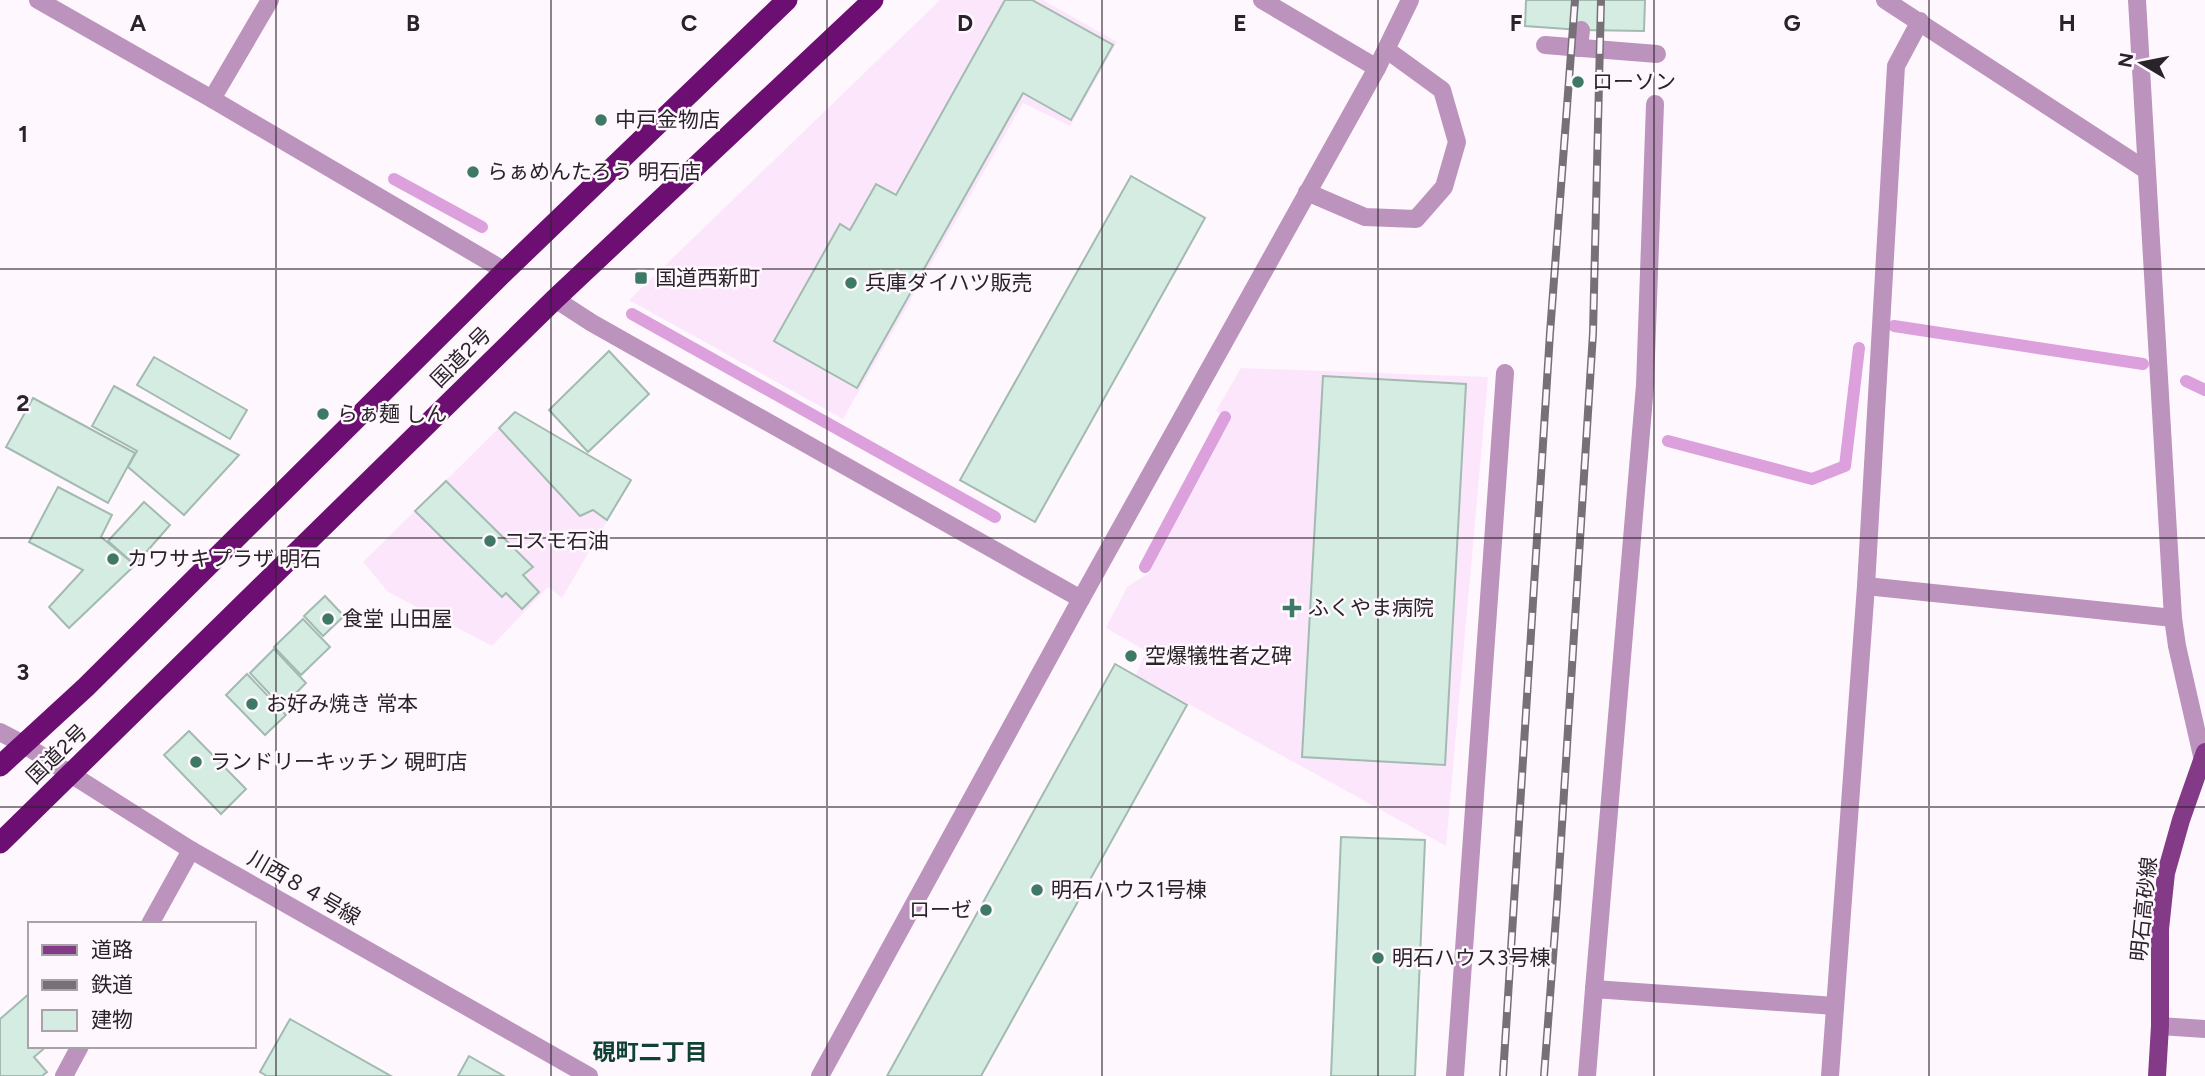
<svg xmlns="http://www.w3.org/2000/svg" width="2205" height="1076" font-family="Figtree,'Noto Sans JP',sans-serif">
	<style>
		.built { fill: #fce6fc }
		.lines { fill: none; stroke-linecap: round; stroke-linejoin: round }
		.stream { stroke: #dca0dd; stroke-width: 12 }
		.building { fill: #d4ece2; stroke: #a3bab0; stroke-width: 2 }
		.minor { stroke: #bc93bd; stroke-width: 18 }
		.major { stroke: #833a87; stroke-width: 18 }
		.highway { stroke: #6d0f72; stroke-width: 21 }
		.rail-casing { stroke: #777177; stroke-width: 8 }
		.rail { stroke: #fef8fe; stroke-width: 5; stroke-dasharray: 16; stroke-linecap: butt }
		.grid { fill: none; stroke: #2a242a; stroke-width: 2; stroke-opacity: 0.55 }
		.poi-dot { fill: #3d7964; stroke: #fef8fe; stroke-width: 2.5 }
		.labels { text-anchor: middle; stroke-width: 5; stroke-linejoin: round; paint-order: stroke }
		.poi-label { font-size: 21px; fill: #2a242a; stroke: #fef8fe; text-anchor: start }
		.street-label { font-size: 21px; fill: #2a242a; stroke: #fef8fe }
		.neighbourhood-label { font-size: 23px; font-weight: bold; fill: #104233; stroke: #fef8fe }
		.grid-label { font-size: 23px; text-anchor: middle; font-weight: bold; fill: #2a242a; stroke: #fef8fe; stroke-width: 5; stroke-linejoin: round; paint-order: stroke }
	</style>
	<rect width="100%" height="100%" fill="#fef8fe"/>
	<g class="built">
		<polygon points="940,0 1043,0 1117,42 1070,126 1023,103 843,419 629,300"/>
		<polygon points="1241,368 1488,377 1446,846 1136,675 1146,651 1106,628 1127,587 1149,573 1231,419 1216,411"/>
		<polygon points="515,412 631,480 562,598 548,587 492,646 388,592 363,562"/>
	</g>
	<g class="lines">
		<g class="stream">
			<polyline points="394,179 482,227"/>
			<polyline points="632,314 995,517"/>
			<polyline points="1894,326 2143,364"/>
			<polyline points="2186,381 2205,390"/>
			<polyline points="1668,441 1812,479 1845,466 1859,348"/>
			<polyline points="1145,567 1225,417"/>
		</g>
	</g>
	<g class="building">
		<polygon points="1005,0 1032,0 1113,45 1071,120 1023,93 857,388 774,341 840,224 850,230 876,184 896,195"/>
		<polygon points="1526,0 1645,0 1644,31 1581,30 1525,26"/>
		<polygon points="1131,176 1205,218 1035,522 960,480"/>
		<polygon points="609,351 649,394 588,452 549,410"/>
		<polygon points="154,357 247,410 230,439 137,385"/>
		<polygon points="1323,376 1466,384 1445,765 1302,757"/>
		<polygon points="114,386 239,455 184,515 128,467 137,451 92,426"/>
		<polygon points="33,398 135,453 108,503 6,447"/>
		<polygon points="515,412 631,480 607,520 593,510 580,516 499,428"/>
		<polygon points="446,481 533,567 523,575 539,592 522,609 506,593 502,597 415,511"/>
		<polygon points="58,487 112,515 101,537 135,565 69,628 49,607 83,570 29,542"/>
		<polygon points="144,502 170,525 135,565 108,541"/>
		<polygon points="325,596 344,616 323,636 304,616"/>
		<polygon points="303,619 330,647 301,675 274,647"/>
		<polygon points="274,649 306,683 282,707 250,673"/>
		<polygon points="1115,664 1187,705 981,1076 887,1076"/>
		<polygon points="247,674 286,715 265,735 226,695"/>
		<polygon points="189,731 246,789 221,814 164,755"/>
		<polygon points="1341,837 1425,840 1415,1076 1331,1076"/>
		<polygon points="30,993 30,1046 47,1046 34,1057 47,1072 42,1076 0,1076 0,1019"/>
		<polygon points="290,1019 391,1076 267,1076 260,1072"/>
		<polygon points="469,1056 504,1076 458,1076"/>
	</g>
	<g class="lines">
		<g class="minor">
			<polyline points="38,0 212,99 505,271"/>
			<polyline points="1262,0 1377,68"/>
			<polyline points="1885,0 2146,170"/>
			<polyline points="2137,0 2173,618 2177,646 2202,756"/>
			<polyline points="1545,45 1657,54"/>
			<polyline points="1579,48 1581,30"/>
			<polyline points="212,99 270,0"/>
			<polyline points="1307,192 1365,217 1416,219 1444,187 1457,142 1442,90 1387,50"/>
			<polyline points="555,299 592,323 1081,599"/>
			<polyline points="1866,586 2173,618"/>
			<polyline points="0,732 23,744 191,850 589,1076"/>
			<polyline points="150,924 191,850"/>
			<polyline points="1594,989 1645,385 1655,104"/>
			<polyline points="2160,1026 2205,1029"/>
			<polyline points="64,1076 80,1046"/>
			<polyline points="820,1076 1081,599 1377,68 1410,0"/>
			<polyline points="1455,1076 1505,373"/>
			<polyline points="1587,1076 1594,989 1835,1006"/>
			<polyline points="1830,1076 1866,586 1896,66 1920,21"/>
		</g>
		<polyline class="major" points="2157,1076 2160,1026 2160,929 2166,873 2181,820 2205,752"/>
		<g class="highway">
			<polyline points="0,766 86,687 505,271 787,0"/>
			<polyline points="0,843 555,299 873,0"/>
		</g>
		<g class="rail-casing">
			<g id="rail">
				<polyline points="1503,1076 1550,333 1575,0"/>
				<polyline points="1544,1076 1557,904 1593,333 1601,0"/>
			</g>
		</g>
		<use href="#rail" class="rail"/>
	</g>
	<path class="grid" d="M276 0V1076M551 0V1076M827 0V1076M1102 0V1076M1378 0V1076M1654 0V1076M1929 0V1076M0 269H2205M0 538H2205M0 807H2205"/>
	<g class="poi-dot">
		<circle cx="1578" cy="82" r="7"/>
		<circle cx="601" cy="120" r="7"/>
		<circle cx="473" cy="172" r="7"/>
		<rect x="634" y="271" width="14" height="14" rx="3.5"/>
		<circle cx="851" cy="283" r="7"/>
		<circle cx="323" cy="414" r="7"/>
		<circle cx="490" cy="541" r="7"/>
		<circle cx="113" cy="559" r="7"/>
		<path d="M1288.5 597.5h7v7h7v7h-7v7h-7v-7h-7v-7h7z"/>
		<circle cx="328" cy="619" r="7"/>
		<circle cx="1131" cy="656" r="7"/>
		<circle cx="252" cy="704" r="7"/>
		<circle cx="196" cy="762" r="7"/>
		<circle cx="1037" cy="890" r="7"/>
		<circle cx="986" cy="910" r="7"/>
		<circle cx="1378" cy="958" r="7"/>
	</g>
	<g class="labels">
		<g class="poi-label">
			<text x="1592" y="89">ローソン</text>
			<text x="615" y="127">中戸金物店</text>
			<text x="487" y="179">らぁめんたろう 明石店</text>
			<text x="655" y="285">国道西新町</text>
			<text x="865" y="290">兵庫ダイハツ販売</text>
			<text x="337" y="421">らぁ麺 しん</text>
			<text x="504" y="548">コスモ石油</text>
			<text x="127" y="566">カワサキプラザ 明石</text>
			<text x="1308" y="615">ふくやま病院</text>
			<text x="342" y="626">食堂 山田屋</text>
			<text x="1145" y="663">空爆犠牲者之碑</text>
			<text x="266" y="711">お好み焼き 常本</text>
			<text x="210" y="769">ランドリーキッチン 硯町店</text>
			<text x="1051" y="897">明石ハウス1号棟</text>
			<text x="972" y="917" text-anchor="end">ローゼ</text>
			<text x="1392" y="965">明石ハウス3号棟</text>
		</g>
		<g class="street-label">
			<text transform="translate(461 357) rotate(-45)" y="7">国道2号</text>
			<text transform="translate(57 754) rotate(-44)" y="7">国道2号</text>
			<text transform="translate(304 888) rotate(30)" y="7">川西８４号線</text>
			<text transform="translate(2144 909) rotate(-84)" y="7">明石高砂線</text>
		</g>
		<g class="neighbourhood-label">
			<text x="650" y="1060">硯町二丁目</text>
		</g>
	</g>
	<g class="grid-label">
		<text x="138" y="31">A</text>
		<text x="413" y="31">B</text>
		<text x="689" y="31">C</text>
		<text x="965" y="31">D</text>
		<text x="1240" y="31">E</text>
		<text x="1516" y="31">F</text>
		<text x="1792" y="31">G</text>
		<text x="2067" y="31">H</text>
		<text x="23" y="142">1</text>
		<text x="23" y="411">2</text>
		<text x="23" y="680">3</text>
	</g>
	<rect x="28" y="922" width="228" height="126" fill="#fef8fe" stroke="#a9a3a9" stroke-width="2"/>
	<rect x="42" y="945" width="35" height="10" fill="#833a87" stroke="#a9a3a9" stroke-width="2"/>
	<text x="91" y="957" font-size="21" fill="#2a242a">道路</text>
	<rect x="42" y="980" width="35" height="10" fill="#777177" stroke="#a9a3a9" stroke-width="2"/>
	<text x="91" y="992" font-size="21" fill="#2a242a">鉄道</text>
	<rect x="42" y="1010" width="35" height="21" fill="#d4ece2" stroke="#a9a3a9" stroke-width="2"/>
	<text x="91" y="1027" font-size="21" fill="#2a242a">建物</text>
	<g transform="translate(2142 63) rotate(280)" stroke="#fef8fe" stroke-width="5" paint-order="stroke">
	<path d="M0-5L12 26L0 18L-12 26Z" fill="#2a242a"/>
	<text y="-10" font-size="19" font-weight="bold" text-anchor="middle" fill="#2a242a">N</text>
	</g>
</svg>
